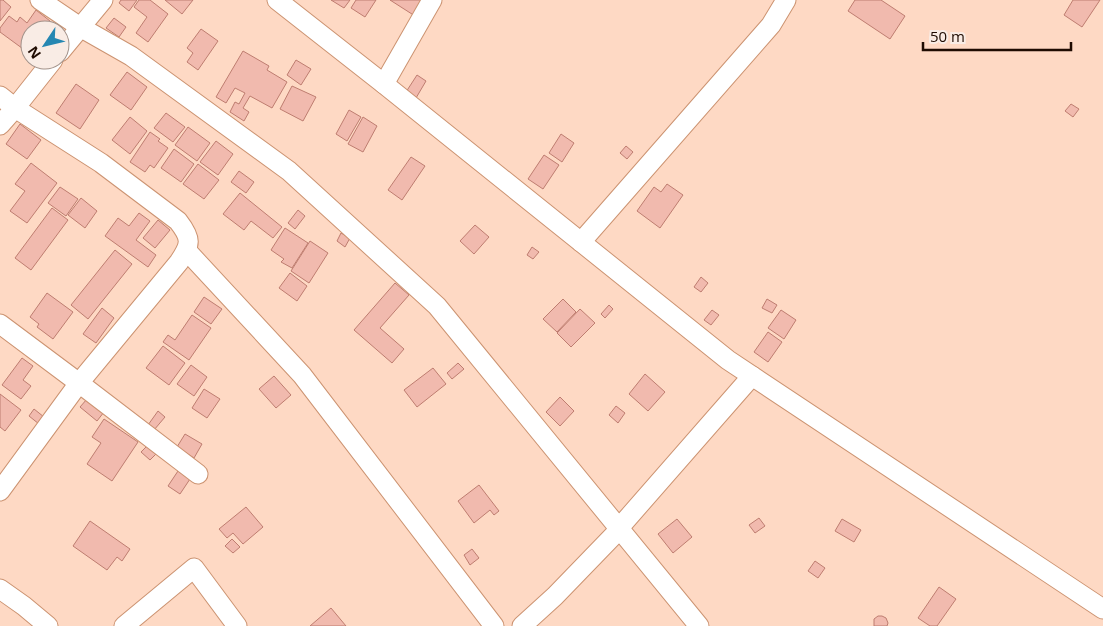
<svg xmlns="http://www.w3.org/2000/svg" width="1103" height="626" font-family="'Open Sans',sans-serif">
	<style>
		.building { fill: #f1baae; stroke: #be7d70 }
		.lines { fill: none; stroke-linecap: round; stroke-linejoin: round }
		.minor-casing { stroke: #cc9371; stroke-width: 21 }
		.minor { stroke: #fff; stroke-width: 19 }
	</style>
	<rect width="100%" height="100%" fill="#fed9c4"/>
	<g class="building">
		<polygon points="0,0 3,0 11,7 0,21"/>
		<polygon points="121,0 137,0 129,11 119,3"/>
		<polygon points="139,0 150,0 168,14 148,42 136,33 147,17 134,7"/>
		<polygon points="165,0 193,0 182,14"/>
		<polygon points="331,0 350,0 344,8"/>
		<polygon points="356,0 376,0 365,17 351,8"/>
		<polygon points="390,0 423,0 415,16"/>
		<polygon points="855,0 881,0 905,16 890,39 848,11"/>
		<polygon points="1073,0 1100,0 1082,27 1064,15"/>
		<polygon points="36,10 50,21 43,30 30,30 30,54 0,32 0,28 9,16 17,22 20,17 27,23"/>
		<polygon points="114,18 126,27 119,37 106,28"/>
		<polygon points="201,29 218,41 198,70 187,62 193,53 187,48"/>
		<polygon points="243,51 269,66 267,70 287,82 272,108 250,96 243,108 249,112 244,121 230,112 235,102 239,104 245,93 235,88 226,103 216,97"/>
		<polygon points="296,60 311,69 301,85 287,75"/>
		<polygon points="127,72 147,87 131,110 110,95"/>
		<polygon points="417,75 426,81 416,98 406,92"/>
		<polygon points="76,84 99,100 80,129 56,113"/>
		<polygon points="292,86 316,97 303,121 280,109"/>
		<polygon points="1071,104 1079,109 1073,117 1065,111"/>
		<polygon points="349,110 361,117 347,141 336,134"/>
		<polygon points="166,113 185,127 173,142 154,128"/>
		<polygon points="130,117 147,131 130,154 112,140"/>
		<polygon points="363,117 377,126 363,152 348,144"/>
		<polygon points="20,124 41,140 27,159 6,144"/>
		<polygon points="188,127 210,143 197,161 175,145"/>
		<polygon points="150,132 160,139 158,141 168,148 154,168 150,165 145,172 130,162"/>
		<polygon points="561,134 574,143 562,162 549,153"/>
		<polygon points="216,141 233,154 218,175 200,162"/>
		<polygon points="626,146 633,152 627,159 620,153"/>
		<polygon points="174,149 194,164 181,182 161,168"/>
		<polygon points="544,155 559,165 543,189 528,179"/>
		<polygon points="411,157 425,166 402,200 388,190"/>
		<polygon points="31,163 57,183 27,223 10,211 25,191 15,184"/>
		<polygon points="198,164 219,180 204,199 183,184"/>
		<polygon points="239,171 254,182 246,193 231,182"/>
		<polygon points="667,184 683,195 660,228 637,211 654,187 661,192"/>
		<polygon points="60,187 78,199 66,216 48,203"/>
		<polygon points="240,193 282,227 273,238 251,221 244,230 223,214"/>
		<polygon points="81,198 97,211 85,228 68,215"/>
		<polygon points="52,208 68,220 31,270 15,258"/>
		<polygon points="298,210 305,216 295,229 288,223"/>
		<polygon points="139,213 150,221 136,240 156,255 148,267 105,236 118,218 129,226"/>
		<polygon points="158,220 170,230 155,248 143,238"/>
		<polygon points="475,225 489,237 474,254 460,241"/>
		<polygon points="285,228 308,243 292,268 281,262 284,259 271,250"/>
		<polygon points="341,233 350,238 345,247 337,241"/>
		<polygon points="310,241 328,253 309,283 291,271"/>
		<polygon points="532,247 539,252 533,259 527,255"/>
		<polygon points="115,250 132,264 88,319 71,305"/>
		<polygon points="290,273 307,286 297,301 279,288"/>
		<polygon points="701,277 708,283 701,292 694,287"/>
		<polygon points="395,283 409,295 380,328 404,349 392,363 354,330"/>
		<polygon points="47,293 73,312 53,339 37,327 39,324 30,317"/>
		<polygon points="204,297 222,309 211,324 194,312"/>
		<polygon points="563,299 576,312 557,332 543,319"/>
		<polygon points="767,299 777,305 772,313 762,308"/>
		<polygon points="609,305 613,309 605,318 601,314"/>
		<polygon points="102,308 114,318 96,343 83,334"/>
		<polygon points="580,309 595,323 571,347 557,333"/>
		<polygon points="712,310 719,315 711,325 704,320"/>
		<polygon points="781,310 796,320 784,339 768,328"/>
		<polygon points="192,315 211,328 189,360 163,342 168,335 175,340"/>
		<polygon points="768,332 782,342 768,362 754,352"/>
		<polygon points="163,346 185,363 169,385 146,368"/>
		<polygon points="22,358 33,366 23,380 31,386 21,399 2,385"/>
		<polygon points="458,363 464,369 452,379 447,373"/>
		<polygon points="191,365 207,377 194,396 177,384"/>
		<polygon points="433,368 446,384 417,407 404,390"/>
		<polygon points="645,374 665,392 648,411 629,394"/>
		<polygon points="274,376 291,395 276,408 259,389"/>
		<polygon points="204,389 220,399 207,418 192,408"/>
		<polygon points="0,394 21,410 5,431 0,427"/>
		<polygon points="560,397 574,411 560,426 546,412"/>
		<polygon points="87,399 104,412 97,421 80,407"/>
		<polygon points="616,406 625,413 618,423 609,415"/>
		<polygon points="34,409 44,417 39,424 29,416"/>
		<polygon points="158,411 165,417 154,430 148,425"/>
		<polygon points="104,419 138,442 112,481 87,464 101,443 92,437"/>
		<polygon points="185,434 202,444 194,458 177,447"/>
		<polygon points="147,446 156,454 150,460 141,452"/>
		<polygon points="178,471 190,479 180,494 168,486"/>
		<polygon points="479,485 499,511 494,515 490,510 474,523 458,501"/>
		<polygon points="246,507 263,527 243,544 233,533 227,538 219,529"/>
		<polygon points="759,518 765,526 755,533 749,525"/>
		<polygon points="677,519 692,537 673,553 658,534"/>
		<polygon points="842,519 861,530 854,542 835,531"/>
		<polygon points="90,521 130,549 122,561 117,557 107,570 73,546"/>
		<polygon points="232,539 240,547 233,553 225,546"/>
		<polygon points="472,549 479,558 470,565 464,555"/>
		<polygon points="815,561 825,568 818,578 808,571"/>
		<polygon points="939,587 956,599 937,626 930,626 918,618"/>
		<polygon points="331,608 346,626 310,626"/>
		<polygon points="878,616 882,616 886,618 888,623 887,626 874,626 874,619"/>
	</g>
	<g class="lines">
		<g class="minor-casing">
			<g id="minor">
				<polyline points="40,0 80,27 131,56 289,171 437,306 699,626"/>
				<polyline points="277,0 384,84 728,360 1103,609"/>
				<polyline points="60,52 103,0"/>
				<polyline points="384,84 432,0"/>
				<path d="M0 96 15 108 101 163 178 221C192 239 191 244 179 262L79 383 0 491"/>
				<polyline points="0,125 15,108 53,60"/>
				<polyline points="581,242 771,25 786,0"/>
				<polyline points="187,251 302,375 494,626"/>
				<polyline points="0,324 79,383 198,474"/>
				<polyline points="0,589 24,606 48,626"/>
				<polyline points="124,626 194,568 237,626"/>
				<polyline points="522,626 555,596 614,535 619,528 752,376"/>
			</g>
		</g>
		<use href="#minor" class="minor"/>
	</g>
	<g transform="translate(45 45) rotate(235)"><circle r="24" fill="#f9ece5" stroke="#a2928a"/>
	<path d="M0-4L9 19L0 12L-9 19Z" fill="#2587b2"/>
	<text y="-8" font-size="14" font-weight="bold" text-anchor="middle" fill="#1f0b01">N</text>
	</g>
	<path d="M923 42v8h148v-8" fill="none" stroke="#1f0b01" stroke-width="2.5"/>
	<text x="930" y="42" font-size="15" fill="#1f0b01" stroke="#f9ece5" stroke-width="4" paint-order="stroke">50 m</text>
</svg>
